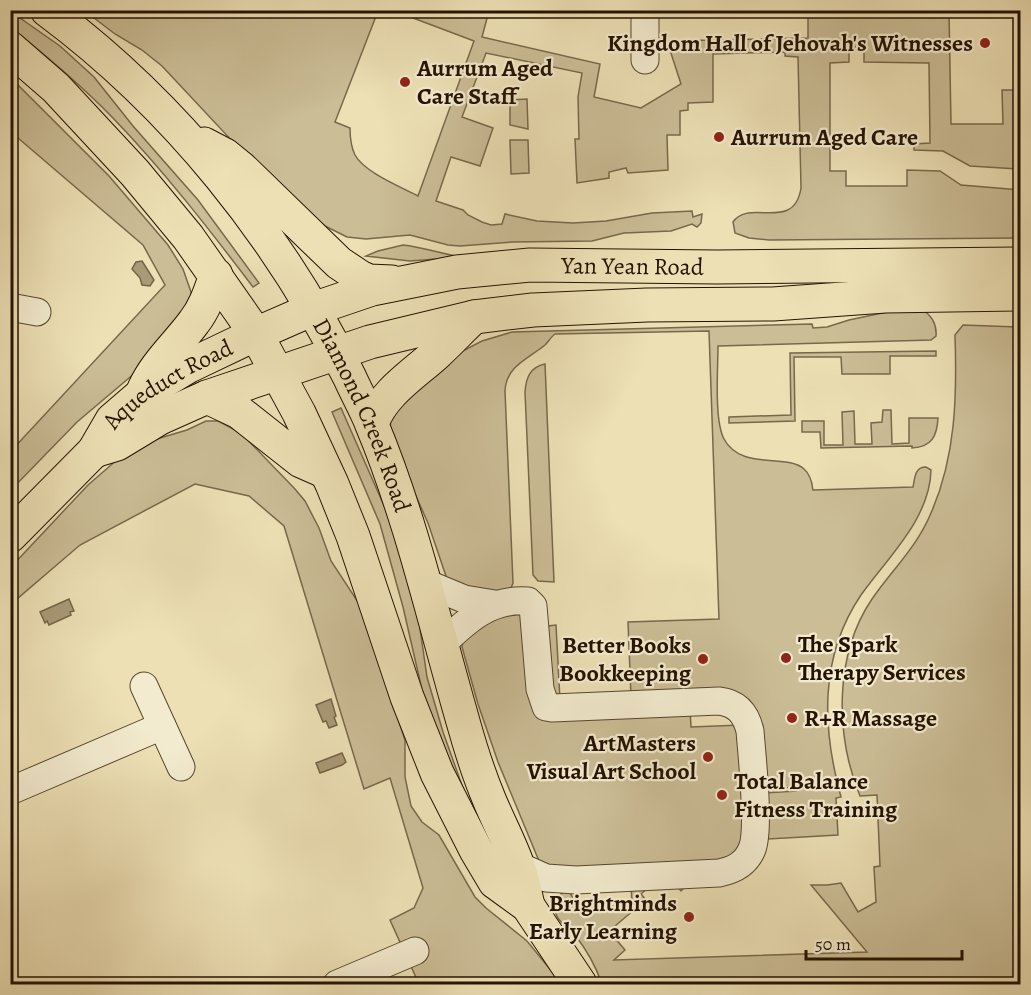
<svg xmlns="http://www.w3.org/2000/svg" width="1031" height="995" font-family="Alegreya,serif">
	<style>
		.green { fill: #cbbd96; stroke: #78684b; stroke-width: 1.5 }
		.water { fill: #a99a77; stroke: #746447; stroke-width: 1.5 }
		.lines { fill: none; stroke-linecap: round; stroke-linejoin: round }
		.minor-casing { stroke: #56462d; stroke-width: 29 }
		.major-casing { stroke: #241200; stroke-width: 35 }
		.minor { stroke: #f3ebcf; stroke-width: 27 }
		.major { stroke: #ede0b5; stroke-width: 33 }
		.poi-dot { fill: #8f2418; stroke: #f3ebcf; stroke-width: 2 }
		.labels { text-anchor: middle; stroke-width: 4.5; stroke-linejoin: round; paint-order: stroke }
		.poi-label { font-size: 24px; font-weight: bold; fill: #241200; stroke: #f3ebcf; text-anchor: start }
		.street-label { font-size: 24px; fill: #241200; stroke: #f3ebcf }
	</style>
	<rect width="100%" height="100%" fill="#ede0b5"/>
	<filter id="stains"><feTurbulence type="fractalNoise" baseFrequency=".00333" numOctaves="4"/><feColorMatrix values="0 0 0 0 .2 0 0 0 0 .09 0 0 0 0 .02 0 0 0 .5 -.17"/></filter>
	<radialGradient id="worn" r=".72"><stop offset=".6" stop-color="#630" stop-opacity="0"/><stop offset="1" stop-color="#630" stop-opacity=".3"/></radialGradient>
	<g class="green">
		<path d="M10 11 60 46 94 77 133 126 198 200 259 283 253 287C209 229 164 171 113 118 81 85 46 56 11 27Z"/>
		<path d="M85 11H378L335 122 350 128C350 137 351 147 355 155 364 172 401 187 418 196L474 41 413 18 414 11H489L482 37 600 64 594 97 641 108 681 84 667 41 808 38V11H949L951 124H1003L1002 90H1020V169L970 166 943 151 914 150V144L930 143 929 63 864 62V47H849V62L830 63V171H846V186H907V170L940 171 961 185 1020 190V238L769 240 749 238 735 233 733 222C749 198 794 233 801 188L798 57 785 56V52L713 54V102L688 103V110L680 111V135H667L668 170 628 173 626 168 609 172V178L577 183 575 139H579L578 97 582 73 486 53 462 117 493 128 480 166 451 157 436 201 463 210 468 215 482 222 491 225 502 224 505 214 537 221 573 223 606 221 652 213 692 211 693 217 702 214 701 223 697 227 692 224 671 231 624 233 592 241 512 242 460 246 448 245 410 235 366 239 347 237 325 226 263 174 162 66 142 50 115 34Z"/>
		<polygon points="10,77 109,176 168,245 183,269 191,292 192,302 142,367 77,422 11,490 11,451 165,285 143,245 11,132"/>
		<polygon points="527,99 528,129 510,125 510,100"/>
		<polygon points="510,140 528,140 529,173 511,174"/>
		<path d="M403 245C423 247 441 254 461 257L410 261 366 256 378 251Z"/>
		<path d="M923 310C932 316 937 324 936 336L931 340 718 346C718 369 714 420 724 439 741 471 787 453 804 469 810 474 812 482 813 490L913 487C915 479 914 467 926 467L931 470C930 519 887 558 861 595 819 657 822 728 841 797L836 798 838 835 768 839 764 793 796 791V787L760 789 755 719 631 697 628 622 719 619 709 331 555 334C551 337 548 342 545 345 528 359 506 366 505 391L513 583 509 593 463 591 447 579 428 523 395 449 390 431 391 415 451 357 482 341 512 332 812 324 813 328 827 327 849 320 887 312Z"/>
		<path d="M963 325 1020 327V984H602C596 967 586 949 575 935 571 930 565 927 561 922 550 910 555 893 570 889V893L579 908 632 905 631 884 686 881V886L681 891 676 885 665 884 659 889 654 883 641 894 646 900 609 931 625 950 614 960 867 952 811 885H827L841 883 858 912 876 902 874 867 880 866 877 795 860 796C835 735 834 655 872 599 892 570 917 547 931 513 956 456 957 396 955 335Z"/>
		<polygon points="936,351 936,356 890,356 890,374 842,374 841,357 794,357 795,421 729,423 729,417 791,415 790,353"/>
		<path d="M545 364 554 582 538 581 533 575 525 392C526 378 530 367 545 364Z"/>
		<polygon points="341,408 385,508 404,563 419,622 427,677 443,732 463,788 457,790 426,707 403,607 380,524 332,412"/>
		<path d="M883 410H891L892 444 909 443V418H938C937 436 932 447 912 448V446L821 448 820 432H802V421H824V445H843L842 412 854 411 855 444H872L871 423 882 422Z"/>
		<polygon points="206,421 218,421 241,433 295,489 305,501 319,528 331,561 360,605 405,740 405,777 411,806 422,822 439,835 475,897 486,908 527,941 562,984 419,984 390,920 414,908 423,888 390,778 364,789 284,526 249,496 195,484 80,545 11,604 11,567 88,485 119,458 150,441 187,430"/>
		<polygon points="521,613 530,696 690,709 691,727 741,725 749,831 734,861 562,872 539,861 498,762 478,704 462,647 463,640 473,623"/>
		<polygon points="556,625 560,700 554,699 548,626"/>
	</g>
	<g class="water">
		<polygon points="142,261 154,280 150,286 142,285 140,278 132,269 136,262"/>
		<polygon points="69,599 74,611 70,612 71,615 49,625 47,621 45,623 40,612"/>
		<polygon points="331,699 336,716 334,717 337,725 329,728 326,721 323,722 316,705"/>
		<polygon points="342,753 346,762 342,765 320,773 316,763"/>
	</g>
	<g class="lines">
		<g class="minor-casing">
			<g id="minor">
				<polyline points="645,60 645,10"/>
				<polyline points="10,307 37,312"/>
				<polyline points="423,582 464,599 495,604"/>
				<path d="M441 645C466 621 490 598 528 601L533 606 540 689 546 707 552 708 719 701C737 703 746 714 750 731 752 756 760 830 752 849 746 864 734 870 719 873L576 880 546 878 519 866"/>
				<polyline points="144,686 181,767"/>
				<polyline points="10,791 162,726"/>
				<polyline points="337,984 415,951"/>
			</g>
		</g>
		<g class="major-casing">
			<g id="major">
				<path id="s1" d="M47 10C175 105 280 236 350 378 357 394 366 409 372 425 412 521 435 625 464 725 471 750 479 775 489 799 498 821 510 843 518 866 523 879 525 893 528 906"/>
				<polyline points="10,48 56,88 135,173 188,237 256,334 299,413 332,484 353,536 407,697 437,773 476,850 495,882 528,906 580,984"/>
				<polyline points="204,144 225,155 241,168 339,263 360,277 369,281 392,282"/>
				<path d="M144 389C156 363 177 345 194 322 205 308 210 292 216 275"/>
				<polyline points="207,397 239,412 301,461 326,472"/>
				<path d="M372 423C384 392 413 375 437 353 450 341 461 329 474 317"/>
				<polyline points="94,451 117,444 160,418 207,397 370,342 474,317 533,310 647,305 773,304 885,296 1020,294"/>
				<path id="s2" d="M10 536 94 451 112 420 141 395 189 366 256 334 313 309 372 289 457 272 530 265 717 267 1020 264"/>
			</g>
		</g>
		<use href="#minor" class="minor"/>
		<use href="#major" class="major"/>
	</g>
	<g class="poi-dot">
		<circle cx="985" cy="43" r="6"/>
		<circle cx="405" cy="82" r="6"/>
		<circle cx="719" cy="137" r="6"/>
		<circle cx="786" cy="658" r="6"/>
		<circle cx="703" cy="659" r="6"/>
		<circle cx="792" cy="718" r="6"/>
		<circle cx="708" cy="757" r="6"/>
		<circle cx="722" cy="795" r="6"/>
		<circle cx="689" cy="917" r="6"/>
	</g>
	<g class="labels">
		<g class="poi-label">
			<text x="973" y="51" text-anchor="end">Kingdom Hall of Jehovah's Witnesses</text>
			<text x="417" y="76">Aurrum Aged<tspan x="417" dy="28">Care Staff</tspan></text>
			<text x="731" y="145">Aurrum Aged Care</text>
			<text x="798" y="652">The Spark<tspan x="798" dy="28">Therapy Services</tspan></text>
			<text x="691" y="653" text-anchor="end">Better Books<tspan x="691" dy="28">Bookkeeping</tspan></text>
			<text x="804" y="726">R+R Massage</text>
			<text x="696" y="751" text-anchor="end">ArtMasters<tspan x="696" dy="28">Visual Art School</tspan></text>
			<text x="734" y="789">Total Balance<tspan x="734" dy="28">Fitness Training</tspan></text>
			<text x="677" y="911" text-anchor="end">Brightminds<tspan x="677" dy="28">Early Learning</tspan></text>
		</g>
		<g class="street-label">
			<text dy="8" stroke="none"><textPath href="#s2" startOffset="711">Yan Yean Road</textPath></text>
			<text dy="8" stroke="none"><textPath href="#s2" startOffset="222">Aqueduct Road</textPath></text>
			<text dy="8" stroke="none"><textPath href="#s1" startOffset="520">Diamond Creek Road</textPath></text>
		</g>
	</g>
	<rect width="1031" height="995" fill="none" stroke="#ede0b5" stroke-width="36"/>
	<rect x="12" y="12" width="1007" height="971" fill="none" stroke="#241200" stroke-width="3"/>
	<rect x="18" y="18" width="995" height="959" fill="none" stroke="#241200" stroke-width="1.5"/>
	<path d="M806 950v9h156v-9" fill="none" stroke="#241200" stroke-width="3"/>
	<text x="815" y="950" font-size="18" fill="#241200" stroke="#f3ebcf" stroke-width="4.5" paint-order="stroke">50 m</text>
	<rect width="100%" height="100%" filter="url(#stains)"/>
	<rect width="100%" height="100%" fill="url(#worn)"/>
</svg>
